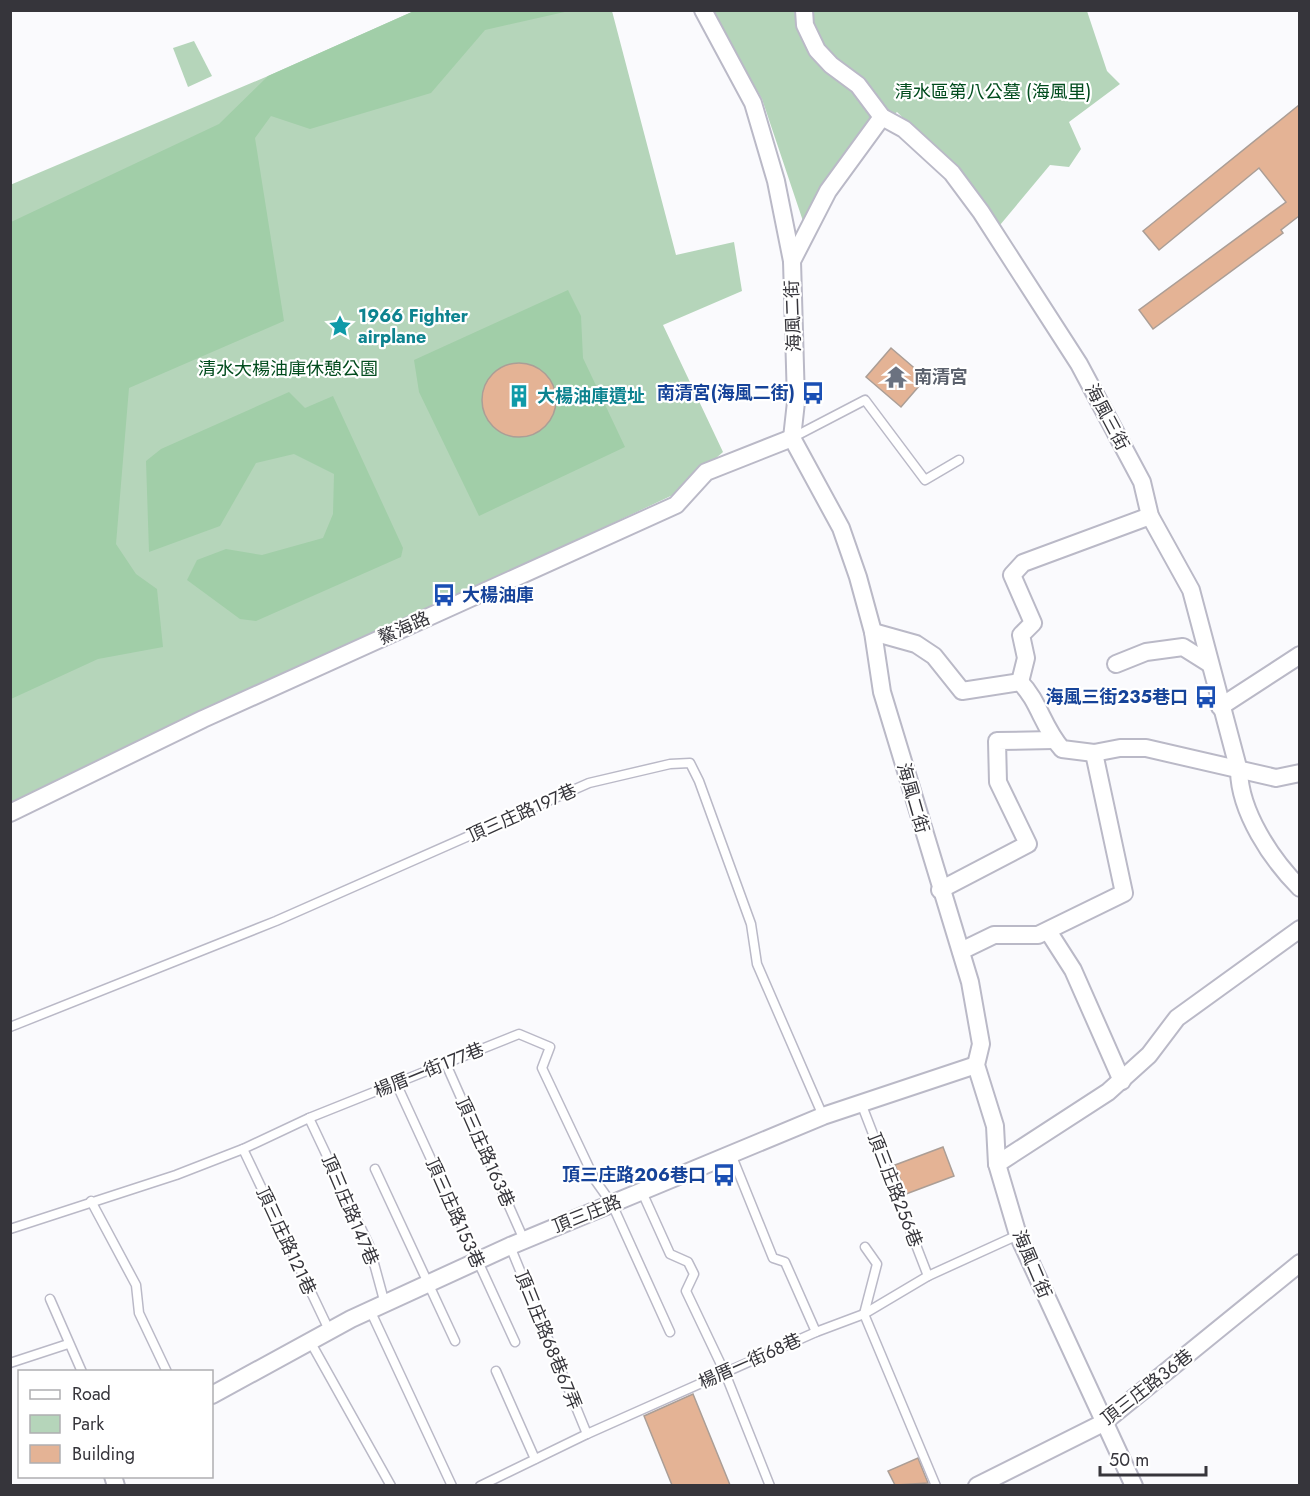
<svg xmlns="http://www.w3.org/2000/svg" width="1310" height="1496" font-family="Jost,'Noto Sans TC',sans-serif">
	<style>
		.green { fill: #b5d5ba }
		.forest { fill: #a1cea8 }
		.building { fill: #e4b395; stroke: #ab9e96; stroke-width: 1.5 }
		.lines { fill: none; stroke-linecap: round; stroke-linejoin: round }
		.lane-casing { stroke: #bab9c7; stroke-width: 11 }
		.street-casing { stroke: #bab9c7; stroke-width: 20 }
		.lane { stroke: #fff; stroke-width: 8 }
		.street { stroke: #fff; stroke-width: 16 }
		.labels { text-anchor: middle; stroke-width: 4.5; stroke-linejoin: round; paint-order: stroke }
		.park-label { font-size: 18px; fill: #024c1e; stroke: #fff }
		.culture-label { font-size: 18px; font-weight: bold; fill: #0d838f; stroke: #fff; text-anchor: start }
		.street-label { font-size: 18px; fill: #36353b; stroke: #fff }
		.worship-label { font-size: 18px; font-weight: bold; fill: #5b616d; stroke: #fff; text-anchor: start }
		.transit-label { font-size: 18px; font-weight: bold; fill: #164399; stroke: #fff; text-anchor: end }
	</style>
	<rect width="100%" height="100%" fill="#fafafd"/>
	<g class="green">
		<polygon points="414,11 612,11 676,255 734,242 742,291 663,325 723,452 675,494 11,806 10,185 268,76"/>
		<polygon points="711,11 1087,11 1107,71 1120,84 1069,122 1081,149 1069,167 1050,165 1000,225 967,181 897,112 880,127 809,239 762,99"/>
		<polygon points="194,41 212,76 188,87 173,48"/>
	</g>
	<g class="forest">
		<polygon points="414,11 569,11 485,30 431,93 310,129 271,116 255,138 284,321 129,388 116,544 136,574 157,589 163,647 98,659 11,699 11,222 219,124 268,76"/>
		<polygon points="568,290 581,316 583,358 625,447 479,516 419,392 414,360"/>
		<polygon points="289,392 305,408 333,396 403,548 401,557 256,621 240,619 187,580 197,560 226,549 262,555 323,538 333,514 334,474 294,454 256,463 220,526 149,552 146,461 161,449"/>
	</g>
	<g class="building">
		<polygon points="1299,105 1299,216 1281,230 1283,233 1153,329 1139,310 1286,202 1259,168 1159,250 1143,231"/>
		<polygon points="891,348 926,378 901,407 866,377"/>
		<circle cx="519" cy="400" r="37"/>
		<polygon points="943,1147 954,1176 906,1194 895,1165"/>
		<polygon points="693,1394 730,1485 672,1485 644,1416"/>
		<polygon points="918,1458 928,1483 895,1485 888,1471"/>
	</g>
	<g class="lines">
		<g class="lane-casing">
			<g id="lane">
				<polyline points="792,438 865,400 925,480 959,460"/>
				<polyline points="10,1027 276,921 589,783 670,764 690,763 699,781 751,924 757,964 823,1116"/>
				<polyline points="446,1064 524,1240"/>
				<polyline points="396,1083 515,1342"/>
				<polyline points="861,1103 928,1276"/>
				<polyline points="309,1118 369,1245 385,1304"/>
				<polyline points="243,1149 330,1332"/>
				<polyline points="731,1154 773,1258 785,1262 816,1332"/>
				<polyline points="375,1169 455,1341"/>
				<polyline points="642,1192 670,1254 688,1262 694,1274 686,1291 725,1373 770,1486"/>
				<polyline points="91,1201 136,1285 139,1313 167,1372"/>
				<polyline points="10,1229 176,1175 243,1149 309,1118 519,1034 550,1047 542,1068 595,1180 612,1204 670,1332"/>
				<polyline points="510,1246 587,1434"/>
				<polyline points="865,1247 877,1264 864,1314 936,1486"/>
				<polyline points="50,1299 82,1372"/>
				<polyline points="370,1310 452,1486"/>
				<polyline points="311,1343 391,1486"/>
				<polyline points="10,1363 68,1344"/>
				<polyline points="496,1371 535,1459"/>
				<polyline points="480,1486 587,1434 816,1332 864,1314 928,1276 1018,1235"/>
			</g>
		</g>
		<g class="street-casing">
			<g id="street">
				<polyline points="703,10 753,103 776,181 792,261"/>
				<path d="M804 10 805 25 817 50 831 65 858 85 882 117 904 129 952 173 981 212 1079 364 1142 482 1150 516 1191 590 1239 771C1240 812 1271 859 1300 888"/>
				<polyline points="882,117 828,191 792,261 796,402 792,438 841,528 858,577 873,632 882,692 970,982 981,1044 976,1065 995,1126 997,1164 1018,1235 1134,1486"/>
				<path d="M873 632 916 644 934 656 962 691 1020 682C1039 701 1043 728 1062 749L1094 753 1120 748H1146L1276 778 1300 773"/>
				<polyline points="1116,664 1146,652 1183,647 1210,664"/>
				<polyline points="1020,682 1026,658 1021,635 1033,623 1012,575 1023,563 1150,516"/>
				<polyline points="1220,707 1300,655"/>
				<polyline points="10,813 203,719 676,505 706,472 792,438"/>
				<polyline points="940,890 1028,844 998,782 997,741 1054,740"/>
				<polyline points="1048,931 1073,970 1122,1081"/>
				<polyline points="961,951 994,935 1038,935 1124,893 1094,753"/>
				<polyline points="997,1164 1108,1092 1149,1055 1177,1018 1300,929"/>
				<polyline points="212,1395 351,1319 510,1246 823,1116 976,1065"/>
				<polyline points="113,1476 116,1486"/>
				<polyline points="977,1486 1103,1423 1300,1263"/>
			</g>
		</g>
		<use href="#lane" class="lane"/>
		<use href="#street" class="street"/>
	</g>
	<defs>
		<g id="sight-bare" transform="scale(1.8)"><path d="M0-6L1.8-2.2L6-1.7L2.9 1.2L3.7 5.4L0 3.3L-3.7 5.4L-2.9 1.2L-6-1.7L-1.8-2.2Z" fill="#0f9aa8" stroke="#fff" stroke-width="2.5" paint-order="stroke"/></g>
		<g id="temple-bare" transform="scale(1.8)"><path d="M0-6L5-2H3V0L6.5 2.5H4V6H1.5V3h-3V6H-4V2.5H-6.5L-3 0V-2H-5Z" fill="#6b7280" stroke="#fff" stroke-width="2.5" paint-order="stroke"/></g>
		<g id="bus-bare" transform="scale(1.8)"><path d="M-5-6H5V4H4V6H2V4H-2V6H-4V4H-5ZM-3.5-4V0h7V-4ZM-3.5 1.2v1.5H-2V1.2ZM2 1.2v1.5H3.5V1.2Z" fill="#1a4fb4" stroke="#fff" stroke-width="2.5" paint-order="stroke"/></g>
		<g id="building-bare" transform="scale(1.8)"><path d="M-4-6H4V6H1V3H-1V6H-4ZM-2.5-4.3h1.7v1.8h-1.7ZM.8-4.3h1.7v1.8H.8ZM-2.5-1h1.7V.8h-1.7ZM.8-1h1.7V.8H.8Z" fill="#0f9aa8" stroke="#fff" stroke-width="2.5" paint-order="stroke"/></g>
	</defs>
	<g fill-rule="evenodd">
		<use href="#sight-bare" x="340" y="326"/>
		<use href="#temple-bare" x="896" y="377"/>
		<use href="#bus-bare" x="813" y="393"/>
		<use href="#building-bare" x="519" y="396"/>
		<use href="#bus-bare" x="444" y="595"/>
		<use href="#bus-bare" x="1206" y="697"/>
		<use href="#bus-bare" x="724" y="1175"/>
	</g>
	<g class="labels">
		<g class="park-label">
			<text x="993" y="98">清水區第八公墓 (海風里)</text>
			<text x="288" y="375">清水大楊油庫休憩公園</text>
		</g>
		<g class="culture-label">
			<text x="358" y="322">1966 Fighter<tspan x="358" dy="21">airplane</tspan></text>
			<text x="537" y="402">大楊油庫遺址</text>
		</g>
		<g class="street-label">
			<text transform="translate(793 316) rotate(-92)" y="6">海風二街</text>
			<text transform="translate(1107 417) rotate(62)" y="6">海風三街</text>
			<text transform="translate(404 628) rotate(-24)" y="6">鰲海路</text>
			<text transform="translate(913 798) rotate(74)" y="6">海風二街</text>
			<text transform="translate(522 813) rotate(-24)" y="6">頂三庄路197巷</text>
			<text transform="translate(429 1070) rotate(-22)" y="6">楊厝一街177巷</text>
			<text transform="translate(485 1152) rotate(66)" y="6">頂三庄路163巷</text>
			<text transform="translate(895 1190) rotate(69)" y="6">頂三庄路256巷</text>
			<text transform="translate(350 1210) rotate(67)" y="6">頂三庄路147巷</text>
			<text transform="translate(455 1213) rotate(66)" y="6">頂三庄路153巷</text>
			<text transform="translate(587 1214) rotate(-22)" y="6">頂三庄路</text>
			<text transform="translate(286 1241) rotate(65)" y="6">頂三庄路121巷</text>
			<text transform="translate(1032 1264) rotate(67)" y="6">海風二街</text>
			<text transform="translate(548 1340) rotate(68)" y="6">頂三庄路68巷67弄</text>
			<text transform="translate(750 1361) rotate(-24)" y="6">楊厝一街68巷</text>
			<text transform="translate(1147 1387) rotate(-38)" y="6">頂三庄路36巷</text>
		</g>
		<g class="worship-label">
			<text x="914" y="383">南清宮</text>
		</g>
		<g class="transit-label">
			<text x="795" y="399">南清宮(海風二街)</text>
			<text x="462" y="601" text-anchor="start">大楊油庫</text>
			<text x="1188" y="703">海風三街235巷口</text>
			<text x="706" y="1181">頂三庄路206巷口</text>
		</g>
	</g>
	<rect width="1310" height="1496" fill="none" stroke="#36353b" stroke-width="24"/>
	<rect x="18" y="1370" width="195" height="108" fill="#ffffff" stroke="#afaeb1" stroke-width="1.5"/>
	<rect x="30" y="1390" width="30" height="9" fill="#ffffff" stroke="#afaeb1" stroke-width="1.5"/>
	<text x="72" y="1400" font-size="18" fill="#36353b">Road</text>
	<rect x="30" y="1415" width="30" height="18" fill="#b5d5ba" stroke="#afaeb1" stroke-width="1.5"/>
	<text x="72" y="1430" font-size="18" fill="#36353b">Park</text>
	<rect x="30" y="1445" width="30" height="18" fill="#e4b395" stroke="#afaeb1" stroke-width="1.5"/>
	<text x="72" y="1460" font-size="18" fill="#36353b">Building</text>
	<path d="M1100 1466v9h106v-9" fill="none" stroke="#36353b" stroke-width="3"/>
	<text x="1109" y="1466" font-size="18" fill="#36353b" stroke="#ffffff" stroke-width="4.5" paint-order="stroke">50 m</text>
</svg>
